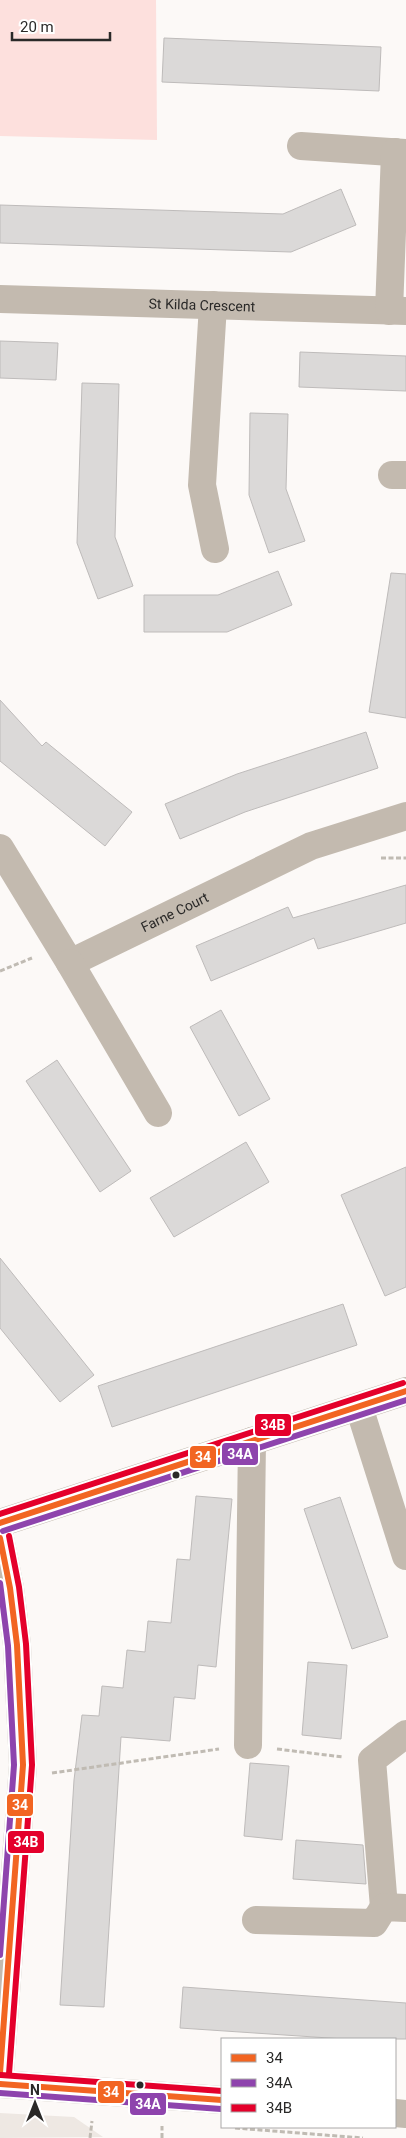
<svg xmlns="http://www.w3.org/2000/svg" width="406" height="2138" font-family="Roboto,sans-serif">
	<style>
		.built { fill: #eee8e3 }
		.green { fill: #fde0dd }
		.building { fill: #dbd9d8; stroke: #bebbba }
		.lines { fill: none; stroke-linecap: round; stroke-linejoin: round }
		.path { stroke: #c0bbb3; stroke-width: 3; stroke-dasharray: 5 2.5; stroke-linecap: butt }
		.minor { stroke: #c3baaf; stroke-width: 28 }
		.bus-1-casing { stroke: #fff; stroke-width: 10 }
		.bus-2-casing { stroke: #fff; stroke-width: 10 }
		.bus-3-casing { stroke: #fff; stroke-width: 10 }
		.bus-1 { stroke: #f26522; stroke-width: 6 }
		.bus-2 { stroke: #8e44ad; stroke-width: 6 }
		.bus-3 { stroke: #e4002b; stroke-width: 6 }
		.bus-dot { fill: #2a2928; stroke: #fff; stroke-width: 2 }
		.labels { text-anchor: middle; stroke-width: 4; stroke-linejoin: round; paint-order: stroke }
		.street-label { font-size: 14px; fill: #2a2928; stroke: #fff }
		.line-badge { stroke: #fff; stroke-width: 2 }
		.badge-label { font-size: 14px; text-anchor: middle; font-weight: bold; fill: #fff }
	</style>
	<rect width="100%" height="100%" fill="#fcf9f7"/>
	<polygon class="built" points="0,2113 74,2117 103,2137 0,2138"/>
	<polygon class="green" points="0,0 156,0 157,140 0,136"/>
	<g class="building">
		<polygon points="164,38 381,47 379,91 162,82"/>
		<polygon points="341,189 356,225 291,252 0,243 0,205 283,214"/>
		<polygon points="0,341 58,343 56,380 0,378"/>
		<polygon points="300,352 406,356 406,391 299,387"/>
		<polygon points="82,383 119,384 115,537 133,586 98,599 77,543"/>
		<polygon points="250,413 288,414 286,489 305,541 269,553 249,495"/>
		<polygon points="278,571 292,605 227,632 144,632 144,595 218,595"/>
		<polygon points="391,573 406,574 406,718 369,712"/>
		<polygon points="0,700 42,746 46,742 132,812 105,846 0,761"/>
		<polygon points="366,732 378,768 245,812 180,839 165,804 237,774"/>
		<polygon points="406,885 406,923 318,949 314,938 211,981 196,946 288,907 293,918"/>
		<polygon points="221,1010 270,1099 239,1116 190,1027"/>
		<polygon points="57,1060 131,1171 100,1192 26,1081"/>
		<polygon points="246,1142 269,1182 174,1237 150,1198"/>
		<polygon points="406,1167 406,1287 385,1296 341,1195"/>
		<polygon points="0,1258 94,1375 60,1402 0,1328"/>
		<polygon points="343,1304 357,1345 112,1427 98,1386"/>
		<polygon points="196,1496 232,1499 216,1667 198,1665 195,1699 174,1697 170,1741 121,1737 104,2007 60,2005 74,1780 82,1715 99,1716 102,1686 123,1688 127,1650 145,1652 148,1621 171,1623 177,1559 190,1560"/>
		<polygon points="340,1497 388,1637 352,1649 304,1509"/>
		<polygon points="308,1662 347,1665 341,1739 302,1735"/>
		<polygon points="250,1763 289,1766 282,1840 244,1836"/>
		<polygon points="296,1840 363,1845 366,1884 293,1879"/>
		<polygon points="183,1987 406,2003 406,2039 344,2039 180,2028"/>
	</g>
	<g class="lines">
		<g class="path">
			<polyline points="381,858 406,858"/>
			<polyline points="0,971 32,958"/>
			<polyline points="277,1749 343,1757"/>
			<polyline points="52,1773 219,1749"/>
			<polyline points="235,2128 363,2138"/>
			<polyline points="90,2138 92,2121"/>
			<polyline points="162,2138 162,2126"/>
		</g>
		<g class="minor">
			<polyline points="301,146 406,153"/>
			<path id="s1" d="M0 299 406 311"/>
			<polyline points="213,305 202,485 215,549"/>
			<polyline points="389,311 395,152"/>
			<polyline points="392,475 406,475"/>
			<path id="s2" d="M0 848 70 963 311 846 406 816"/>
			<polyline points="70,963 158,1113"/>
			<polyline points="359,1407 406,1556"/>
			<polyline points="0,1523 406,1391"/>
			<polyline points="0,1538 10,1588 17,1645 23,1765 0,2073"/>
			<polyline points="248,1745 252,1441"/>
			<polyline points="384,1907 372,1760 406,1734"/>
			<polyline points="256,1920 374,1923 384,1907 406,1908"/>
			<polyline points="0,2084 222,2100"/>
			<polyline points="395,2113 406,2114"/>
		</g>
		<g class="bus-1-casing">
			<g id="bus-1">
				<polyline points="0,1523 406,1391"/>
				<polyline points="0,1538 10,1588 17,1645 23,1765 0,2073"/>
				<polyline points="0,2084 222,2100"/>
			</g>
		</g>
		<g class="bus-2-casing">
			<g id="bus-2">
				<polyline points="3,1531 406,1400"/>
				<polyline points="0,1583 8,1646 14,1765 0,1955"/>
				<polyline points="0,2093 221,2109"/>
			</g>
		</g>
		<g class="bus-3-casing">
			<g id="bus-3">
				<polyline points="0,1514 403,1383"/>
				<polyline points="9,1536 19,1587 26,1644 32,1765 9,2074"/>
				<polyline points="1,2075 222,2091"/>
			</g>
		</g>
		<use href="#bus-1" class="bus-1"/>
		<use href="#bus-2" class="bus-2"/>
		<use href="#bus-3" class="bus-3"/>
	</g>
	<g class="bus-dot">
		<circle cx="176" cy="1475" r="4.5"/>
		<circle cx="140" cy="2085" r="4.5"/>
	</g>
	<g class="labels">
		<g class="street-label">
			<text dy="5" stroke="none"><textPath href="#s1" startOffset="202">St Kilda Crescent</textPath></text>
			<text dy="5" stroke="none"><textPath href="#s2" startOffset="251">Farne Court</textPath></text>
		</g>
	</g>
	<g class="line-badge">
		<rect x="254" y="1413" width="38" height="24" rx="5" fill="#e4002b"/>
		<rect x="221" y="1442" width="38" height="24" rx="5" fill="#8e44ad"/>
		<rect x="189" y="1445" width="28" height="24" rx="5" fill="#f26522"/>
		<rect x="6" y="1793" width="28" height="24" rx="5" fill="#f26522"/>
		<rect x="7" y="1830" width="38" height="24" rx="5" fill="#e4002b"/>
		<rect x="97" y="2080" width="28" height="24" rx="5" fill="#f26522"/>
		<rect x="129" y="2092" width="38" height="24" rx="5" fill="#8e44ad"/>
	</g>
	<g class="badge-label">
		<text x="273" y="1430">34B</text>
		<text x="240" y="1459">34A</text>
		<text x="203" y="1462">34</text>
		<text x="20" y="1810">34</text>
		<text x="26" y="1847">34B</text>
		<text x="111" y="2097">34</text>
		<text x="148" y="2109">34A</text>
	</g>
	<rect x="221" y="2038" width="175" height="90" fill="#ffffff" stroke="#aaa9a9"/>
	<rect x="231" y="2054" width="25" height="8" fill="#f26522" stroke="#aaa9a9"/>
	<text x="266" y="2063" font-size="15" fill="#2a2928">34</text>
	<rect x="231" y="2079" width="25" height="8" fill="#8e44ad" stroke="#aaa9a9"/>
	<text x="266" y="2088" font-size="15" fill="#2a2928">34A</text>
	<rect x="231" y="2104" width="25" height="8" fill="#e4002b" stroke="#aaa9a9"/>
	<text x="266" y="2113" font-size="15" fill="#2a2928">34B</text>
	<g transform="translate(35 2103)" stroke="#ffffff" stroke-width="4" paint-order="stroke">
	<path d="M0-4L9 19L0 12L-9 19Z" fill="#2a2928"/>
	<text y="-8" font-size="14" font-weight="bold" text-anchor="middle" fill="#2a2928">N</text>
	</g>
	<path d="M12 32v8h98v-8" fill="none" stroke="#2a2928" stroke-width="2.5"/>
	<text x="20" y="32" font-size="15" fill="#2a2928" stroke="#ffffff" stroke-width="4" paint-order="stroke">20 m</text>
</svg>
